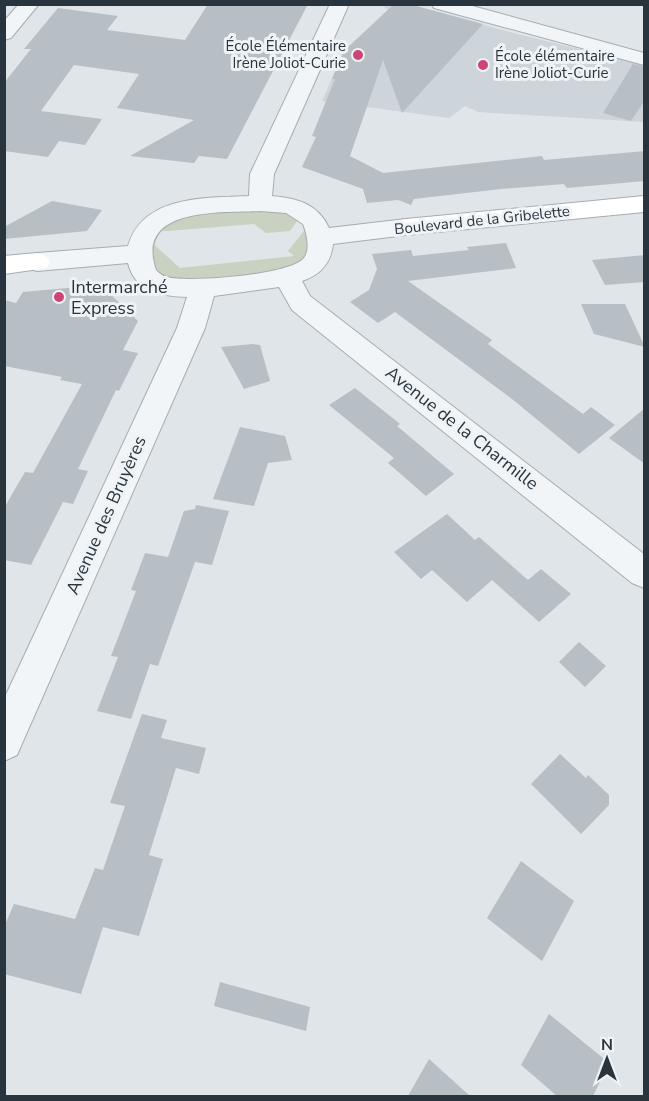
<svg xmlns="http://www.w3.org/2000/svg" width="649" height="1101" font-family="'Nunito Sans',sans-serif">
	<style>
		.built { fill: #cdd4da }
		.green { fill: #c9d2c0 }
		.building { fill: #b7bfc5 }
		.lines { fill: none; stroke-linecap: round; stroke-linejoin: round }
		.minor-casing { stroke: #a4adb2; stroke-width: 2 }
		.secondary-casing { stroke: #a4adb2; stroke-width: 2 }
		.minor { fill: #f2f5f7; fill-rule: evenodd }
		.secondary { fill: #fff; fill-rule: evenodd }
		.poi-dot { fill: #cc4575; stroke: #eff3f6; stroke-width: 2 }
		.labels { text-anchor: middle; stroke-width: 6; stroke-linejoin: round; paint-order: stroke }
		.far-poi-label { font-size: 15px; fill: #28353f; stroke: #eff3f6; text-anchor: end }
		.far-street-label { font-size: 15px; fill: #28353f; stroke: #eff3f6 }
		.poi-label { font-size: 18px; fill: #28353f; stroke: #eff3f6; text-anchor: start }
		.street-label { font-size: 18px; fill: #28353f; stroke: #eff3f6 }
	</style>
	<rect width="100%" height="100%" fill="#dfe5e8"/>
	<polygon class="built" points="388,5 409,5 521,35 644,65 644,122 478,112 465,106 449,118 322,101 344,51 389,10 384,7"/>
	<g class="green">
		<polygon points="270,208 300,217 290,231 266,233 254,224 168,231 162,231 157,226 187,216"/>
		<polygon points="308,226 311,235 307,260 282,273 190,282 158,276 147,247 149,240 180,268 294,256 288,251"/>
	</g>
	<g class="building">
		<polygon points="208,4 308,4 227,159 199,156 194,163 130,156 194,120 117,108 139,74 74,65 41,111 102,119 85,145 59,141 48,157 4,151 4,83 31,49 24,49 58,8 118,16 107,30 185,40"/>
		<polygon points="394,4 409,4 483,24 402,113 383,60 350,156 383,173 542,156 544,160 645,151 645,181 567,188 564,184 501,189 414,199 411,205 398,200 367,203 363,189 302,167 316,137 312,136 335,79 332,79 344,51"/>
		<polygon points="633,64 645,67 645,100 631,121 603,113"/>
		<polygon points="52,201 102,210 87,231 4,239 4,227"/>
		<polygon points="506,243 516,268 408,281 492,340 488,344 583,414 591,407 615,425 579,454 512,399 395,312 378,323 350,302 369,290 377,269 372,254 411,250 413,256 469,250 467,247"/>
		<polygon points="645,255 645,282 605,285 592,260"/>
		<polygon points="101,285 138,321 123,350 138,353 119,391 116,390 78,469 88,471 73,504 63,502 31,565 4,560 4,508 25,472 33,473 82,384 60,380 62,377 4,366 4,300 16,303 23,292"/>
		<polygon points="581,304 625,304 645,347 594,334"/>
		<polygon points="253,344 260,345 270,381 244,389 221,347"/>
		<polygon points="355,388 400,424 397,426 454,474 426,496 388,463 394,458 329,405"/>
		<polygon points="645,408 645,464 609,438"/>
		<polygon points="240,427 285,436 292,460 268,463 254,506 213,499"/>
		<polygon points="196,505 229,511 212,565 195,562 158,666 150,664 131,719 97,711 118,657 111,656 136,591 131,590 145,553 168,557 184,511 195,509"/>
		<polygon points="447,514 475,540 479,537 528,580 541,569 571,594 539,622 492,580 467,602 432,570 421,579 394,552"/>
		<polygon points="579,642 606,666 585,687 559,662"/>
		<polygon points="142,714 167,720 161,738 206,748 199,774 176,768 149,855 163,859 139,936 103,927 81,994 4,974 4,927 14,904 75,919 95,868 103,870 125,806 110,803"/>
		<polygon points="560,754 586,778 588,775 609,795 609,805 581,834 531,784"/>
		<polygon points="521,861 574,901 542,961 487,918"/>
		<polygon points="220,982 310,1007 306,1031 214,1006"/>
		<polygon points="549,1014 609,1063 593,1096 557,1096 521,1065"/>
		<polygon points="429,1059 470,1096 408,1096"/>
	</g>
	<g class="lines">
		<g class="minor-casing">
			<g id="minor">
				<polygon points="19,4 39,4 11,38 4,40 4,21"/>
				<path d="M330 4H349L274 174 272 196C297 198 318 204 329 228L406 219 415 221 418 227 415 233 406 235 333 244C331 264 320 275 302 281L310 296 644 554V588L632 583 292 310 279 287 214 296 205 328 17 755 4 761V699L177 328 187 297C161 296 135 292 128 263L37 271 28 268 24 262 28 256 37 253 128 246C143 195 205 198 249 196L250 174ZM260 211 286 213 303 224C307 234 311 251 303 259 288 275 189 283 167 277 162 276 159 273 156 270 134 206 222 213 260 211Z"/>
				<polygon points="432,4 465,4 644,53 644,65 434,8"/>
			</g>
		</g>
		<g class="secondary-casing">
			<g id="secondary">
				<polygon points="644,196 644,212 406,235 397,233 394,227 397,221 406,219"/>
				<polygon points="37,253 46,256 50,262 46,268 4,274 4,256"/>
			</g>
		</g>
		<use href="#minor" class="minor"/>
		<use href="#secondary" class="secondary"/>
	</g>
	<g class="poi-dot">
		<circle cx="358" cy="55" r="6"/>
		<circle cx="483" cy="65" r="6"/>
		<circle cx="59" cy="297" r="6"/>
	</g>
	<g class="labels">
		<g class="far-poi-label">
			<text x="346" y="51">École Élémentaire<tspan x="346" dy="17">Irène Joliot-Curie</tspan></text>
			<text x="495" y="61" text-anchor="start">École élémentaire<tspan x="495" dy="17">Irène Joliot-Curie</tspan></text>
		</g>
		<g class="far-street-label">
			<text transform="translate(482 220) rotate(-6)" y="5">Boulevard de la Gribelette</text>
		</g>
		<g class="poi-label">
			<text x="71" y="293">Intermarché<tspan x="71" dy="21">Express</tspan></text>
		</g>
		<g class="street-label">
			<text transform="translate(462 428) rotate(38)" y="6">Avenue de la Charmille</text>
			<text transform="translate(106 515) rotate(-66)" y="6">Avenue des Bruyères</text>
		</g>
	</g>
	<rect width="649" height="1101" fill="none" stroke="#28353f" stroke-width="12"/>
	<g transform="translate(607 1059)" stroke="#eff3f6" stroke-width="4.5" paint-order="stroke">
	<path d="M0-4.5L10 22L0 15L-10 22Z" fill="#28353f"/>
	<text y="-9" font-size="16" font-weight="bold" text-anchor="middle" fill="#28353f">N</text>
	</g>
</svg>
